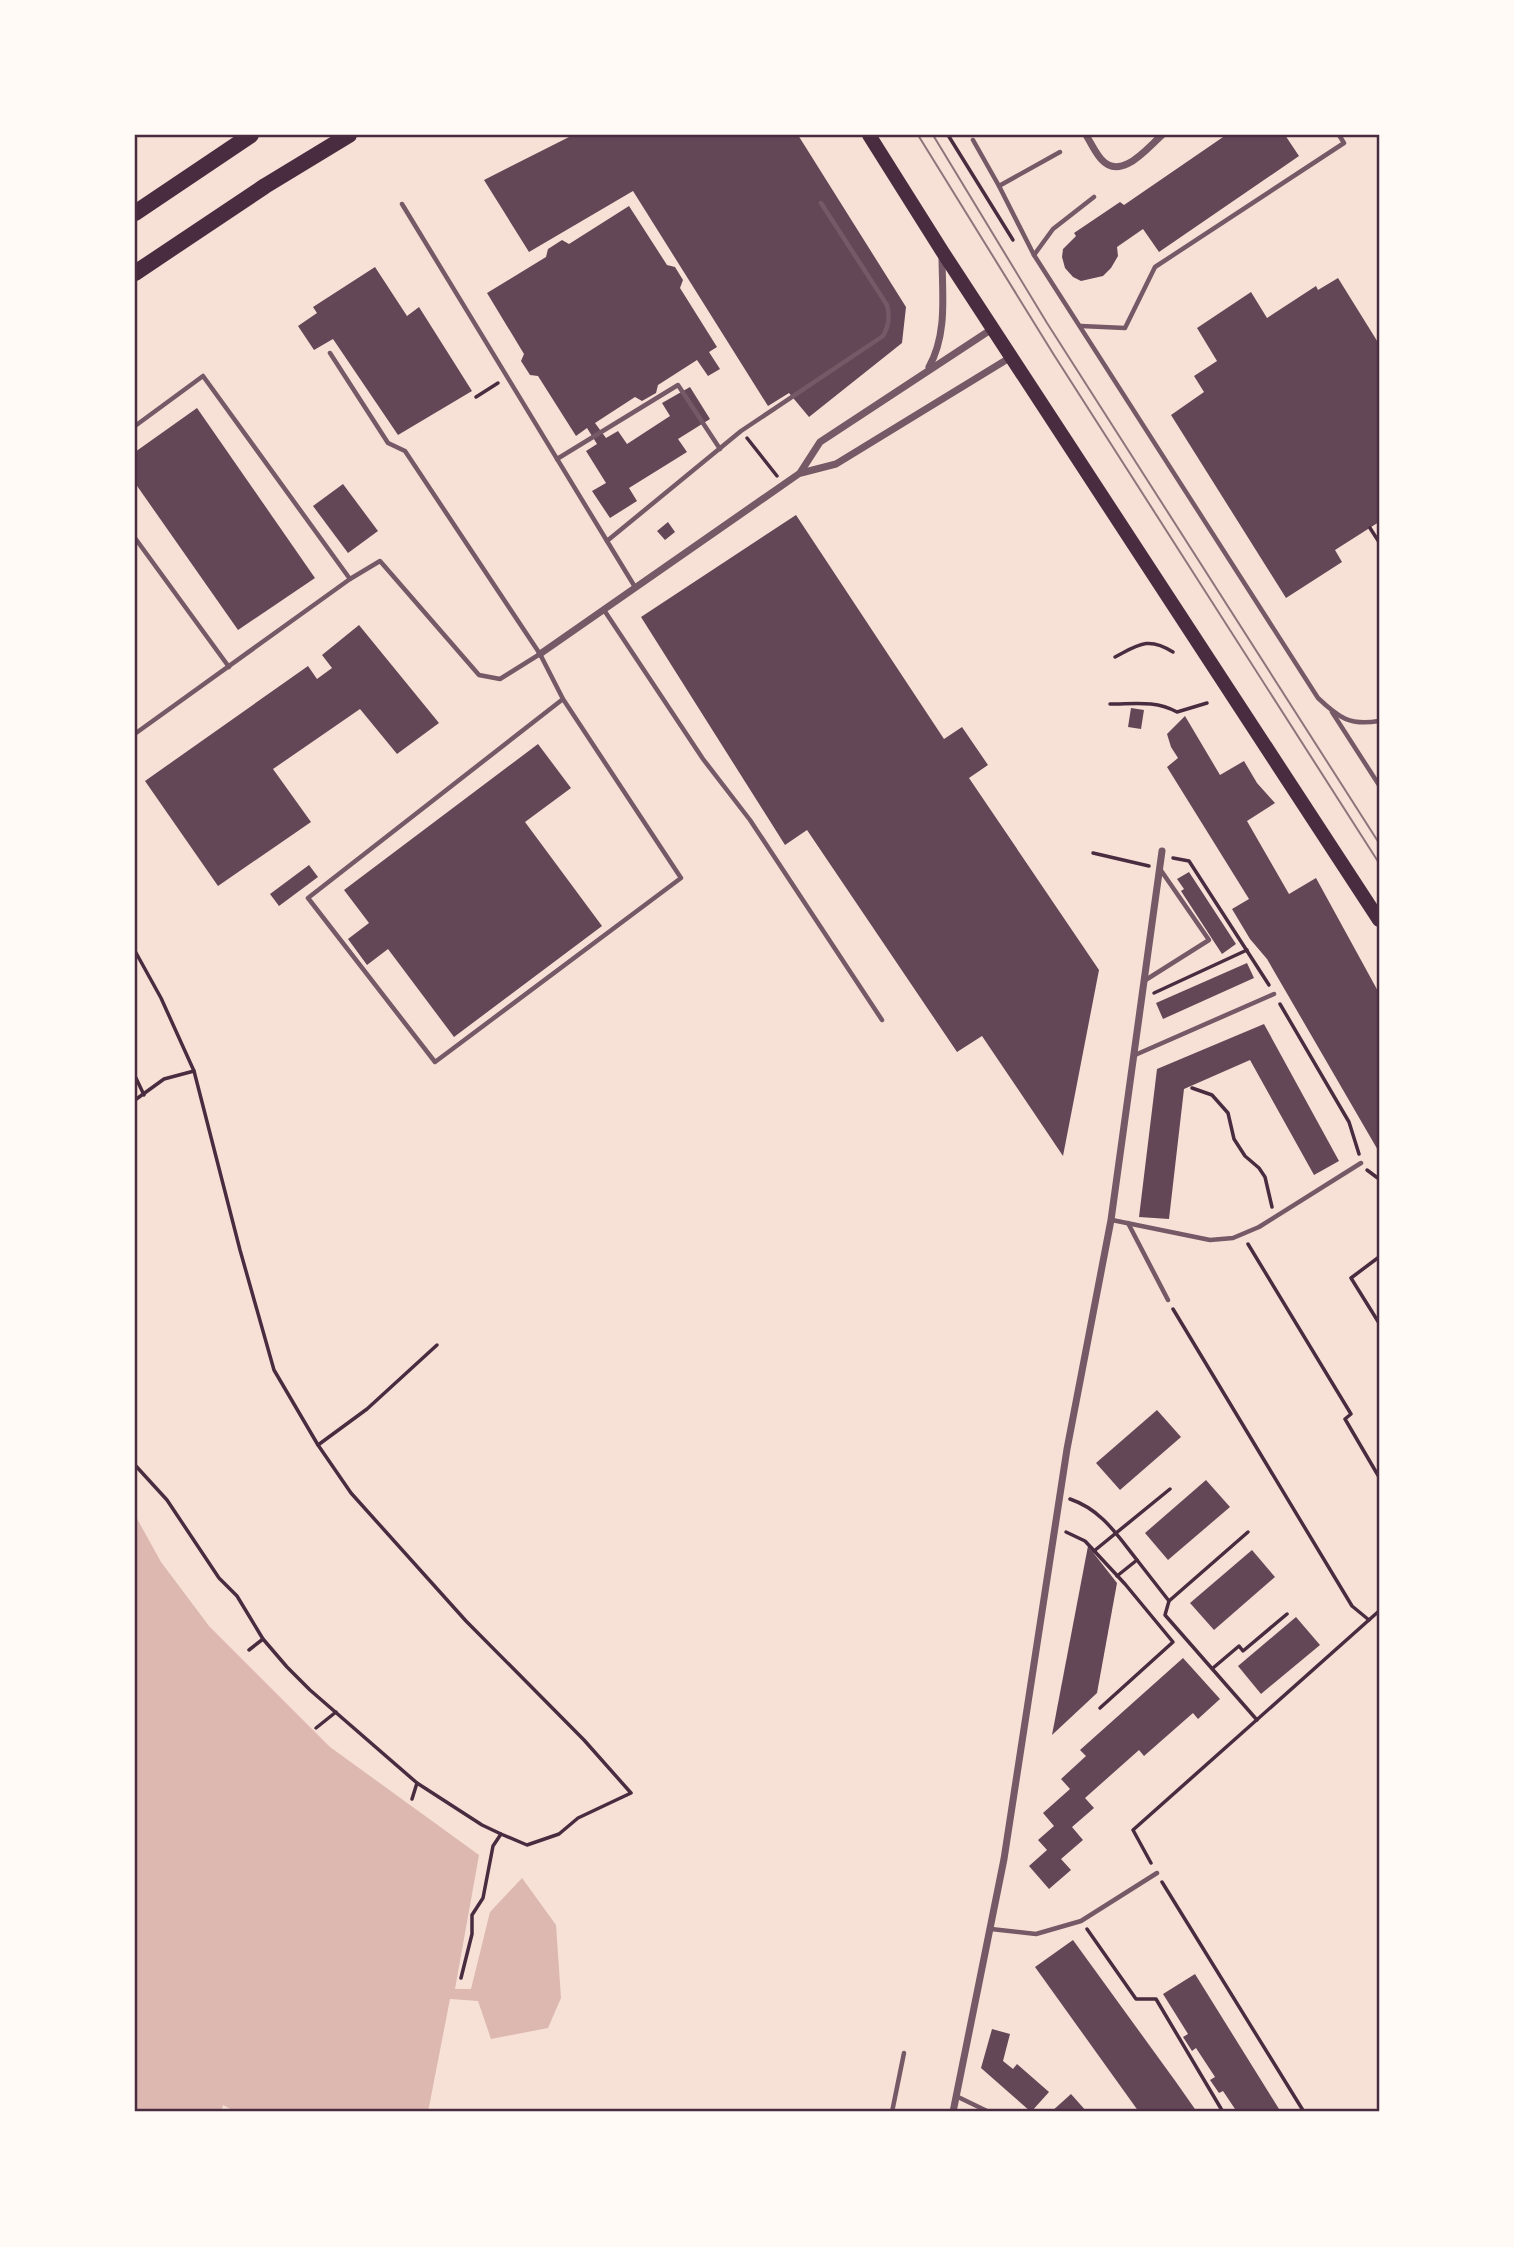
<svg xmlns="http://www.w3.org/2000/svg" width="1514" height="2247" font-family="'Public Sans',sans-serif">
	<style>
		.water { fill: #dcb8b0 }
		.building { fill: #644757 }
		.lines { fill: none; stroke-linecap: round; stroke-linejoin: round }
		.path { stroke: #4a2c40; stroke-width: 3.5 }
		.service { stroke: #755966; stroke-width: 4.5 }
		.minor { stroke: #755966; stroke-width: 7 }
		.primary { stroke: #4a2c40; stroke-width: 14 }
		.motorway { stroke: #4a2c40; stroke-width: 16 }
		.tram { stroke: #8f747c; stroke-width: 2 }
		.neatline { fill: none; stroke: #4a2c40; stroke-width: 2.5 }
	</style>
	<rect width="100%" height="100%" fill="#f7e1d7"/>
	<polygon class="water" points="135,1515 161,1562 209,1626 330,1747 479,1855 455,1989 471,1989 490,1912 522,1878 556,1925 561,1998 548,2028 491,2039 478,2001 450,1999 428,2112 236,2112 223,2105 221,2112 135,2112"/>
	<g class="building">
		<polygon points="573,135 798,135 906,307 902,343 809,417 789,393 768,406 633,191 529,252 484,180"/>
		<polygon points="1226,135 1285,135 1299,156 1159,252 1143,229 1117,247 1118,256 1111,268 1103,276 1081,281 1073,277 1065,268 1062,257 1063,249 1076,236 1074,233 1120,202 1124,205"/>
		<polygon points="629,206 667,265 675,267 683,280 680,288 717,347 709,352 720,369 708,376 697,360 658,385 656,393 642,401 635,397 595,423 606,438 618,431 627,444 670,416 662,403 690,387 710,419 678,439 687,452 629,488 637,501 610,518 592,491 606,483 586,451 597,444 587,428 576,436 538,376 530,375 521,361 524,354 487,293 546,257 548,249 562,240 569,244"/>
		<polygon points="375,267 407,316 419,307 472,391 398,435 333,339 314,350 298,326 317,313 313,307"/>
		<polygon points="1338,278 1379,344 1379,522 1335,550 1342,562 1286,598 1171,415 1204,392 1194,376 1217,361 1197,328 1251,292 1267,318 1316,286 1318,290"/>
		<polygon points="197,408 315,578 238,630 135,483 135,452"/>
		<polygon points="343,484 378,531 348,553 313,506"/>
		<polygon points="796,515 944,739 962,727 988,765 969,778 1099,970 1063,1156 982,1036 957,1052 807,830 785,845 641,617"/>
		<polygon points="668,522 675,532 665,540 657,531"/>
		<polygon points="359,625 439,723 397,754 360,709 273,769 311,822 218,886 145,781 308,666 317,679 332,668 322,655"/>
		<polygon points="1131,708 1144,710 1141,729 1128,727"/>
		<polygon points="1185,716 1220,775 1244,761 1257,783 1275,803 1247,821 1289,894 1316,878 1379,993 1379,1152 1267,959 1250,939 1232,909 1249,899 1167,767 1178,758 1171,747 1167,734"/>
		<polygon points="538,744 571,788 525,822 602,926 454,1037 388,949 367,965 348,939 369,923 344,890"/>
		<polygon points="309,865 318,877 279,906 270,894"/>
		<polygon points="1189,872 1236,944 1222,954 1181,891 1184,889 1177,879"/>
		<polygon points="1247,963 1254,978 1163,1019 1156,1003"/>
		<polygon points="1264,1024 1339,1161 1314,1175 1250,1060 1184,1089 1169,1219 1139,1217 1157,1069"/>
		<polygon points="1157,1410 1181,1437 1120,1490 1096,1463"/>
		<polygon points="1206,1480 1230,1507 1168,1560 1145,1533"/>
		<polygon points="1088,1546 1117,1583 1097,1693 1052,1735"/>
		<polygon points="1252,1550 1275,1577 1214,1630 1190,1603"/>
		<polygon points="1296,1617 1320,1645 1261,1694 1238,1666"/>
		<polygon points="1183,1658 1220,1699 1198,1719 1193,1713 1144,1756 1139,1750 1085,1798 1094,1808 1072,1827 1083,1840 1061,1859 1071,1870 1049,1889 1029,1866 1047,1850 1038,1840 1054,1826 1043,1813 1070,1789 1061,1779 1086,1756 1080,1750"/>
		<polygon points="1073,1940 1176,2082 1197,2112 1139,2112 1035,1967"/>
		<polygon points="1195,1974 1279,2109 1274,2112 1237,2112 1223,2091 1219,2093 1210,2080 1215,2077 1196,2048 1192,2051 1183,2037 1188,2034 1163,1994"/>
		<polygon points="992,2029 1010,2034 1003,2061 1013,2069 1017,2064 1049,2092 1031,2112 981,2068"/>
		<polygon points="1071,2094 1087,2112 1051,2112"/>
	</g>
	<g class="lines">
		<g class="path">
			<polyline points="948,135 1013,240"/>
			<polyline points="476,397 498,383"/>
			<polyline points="747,438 777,476"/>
			<polyline points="1370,528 1379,542"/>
			<path d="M1115 657C1138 645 1148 636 1173 652"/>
			<path d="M1110 704C1134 704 1155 700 1177 712L1207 703"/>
			<polyline points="1093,853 1149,866"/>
			<polyline points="1173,858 1189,861 1269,985"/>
			<polyline points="135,951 161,998 194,1071 240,1250 274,1370 318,1445 351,1493 466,1621 584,1740 631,1793 578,1818 559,1834 527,1845 501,1834 493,1846 483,1898 472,1915 472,1934 461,1978"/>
			<polyline points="1154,993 1247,950"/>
			<polyline points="1280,1004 1349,1122 1359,1154"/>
			<polyline points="135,1076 144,1095"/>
			<polyline points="1192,1088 1212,1095 1228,1113 1234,1139 1245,1156 1259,1168 1265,1177 1272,1207"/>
			<polyline points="135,1100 164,1079 194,1071"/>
			<polyline points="1367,1170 1379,1179"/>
			<polyline points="1248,1244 1351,1414 1345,1419 1379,1477"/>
			<polyline points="1379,1257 1351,1278 1379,1323"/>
			<polyline points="1173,1309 1352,1606 1369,1620"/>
			<polyline points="318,1445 367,1409 437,1345"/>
			<polyline points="135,1465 167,1500 219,1578 237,1596 263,1639 287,1667 310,1690 417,1783"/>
			<path d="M1070 1499C1102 1510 1117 1535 1137 1560"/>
			<polyline points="1066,1532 1085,1541 1125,1584 1173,1642 1100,1708"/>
			<polyline points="1094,1551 1170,1489"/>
			<polyline points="1117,1576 1137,1560 1169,1601 1165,1615 1257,1720"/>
			<polyline points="1169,1601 1248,1532"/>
			<polyline points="249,1650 263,1639"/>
			<polyline points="1213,1668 1239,1646 1243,1651 1287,1614"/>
			<polyline points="316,1728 336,1712"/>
			<polyline points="412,1799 417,1783 482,1825 501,1834"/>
			<polyline points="1151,1863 1133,1830 1379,1611"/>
			<polyline points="1162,1882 1304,2112"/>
			<polyline points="1087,1929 1136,1999 1156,1999 1223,2112"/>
		</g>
		<g class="service">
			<path d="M973 140 999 186 1034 255 1318 698C1339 718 1350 726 1379 721"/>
			<polyline points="999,186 1060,152"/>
			<path d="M402 204 607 541 741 431 883 336C889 325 890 317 887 305L821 203"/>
			<polyline points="1034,255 1053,229 1094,197"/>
			<polyline points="1081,326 1125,328 1155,267 1344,143 1339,135"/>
			<polyline points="330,353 388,443 405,451 540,654 563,699 308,898 435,1062 681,878 563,699"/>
			<polyline points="135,426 203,376 350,579"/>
			<polyline points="557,459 678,385 720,449"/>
			<polyline points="135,538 229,667"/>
			<polyline points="607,541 635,587"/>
			<polyline points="604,610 703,759 750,820 882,1020"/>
			<polyline points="1332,712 1379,785"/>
			<polyline points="135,732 136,733 350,579 380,561 479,675 500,679 540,654"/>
			<polyline points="1144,981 1209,940 1160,869"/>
			<polyline points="1135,1055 1274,994"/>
			<polyline points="1112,1220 1210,1240 1233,1238 1259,1227 1361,1163"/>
			<polyline points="1128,1223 1168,1300"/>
			<polyline points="991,1929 1036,1934 1081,1921 1157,1873"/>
			<polyline points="956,2096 989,2112"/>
			<polyline points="892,2112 904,2053"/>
		</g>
		<g class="minor">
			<path d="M1086 135C1091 143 1095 152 1101 159 1121 182 1147 148 1162 135"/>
			<path d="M929 367C948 333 942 293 942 255"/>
			<polyline points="801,473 836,464 1011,357"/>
			<polyline points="540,654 800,473 820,442 992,329"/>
			<polyline points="953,2112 1004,1859 1067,1449 1111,1220 1162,851"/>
		</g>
		<polyline class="primary" points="869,135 942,251 1379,920"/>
		<g class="motorway">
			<polyline points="135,213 251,135"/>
			<polyline points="135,273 265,186 349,135"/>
		</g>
		<g class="tram">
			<polyline points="918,135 1054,355 1379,863"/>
			<polyline points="933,135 1047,323 1379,843"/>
		</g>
	</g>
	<rect width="1514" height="2247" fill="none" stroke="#fffaf5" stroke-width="273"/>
	<rect x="136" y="136" width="1242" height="1974" class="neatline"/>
</svg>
